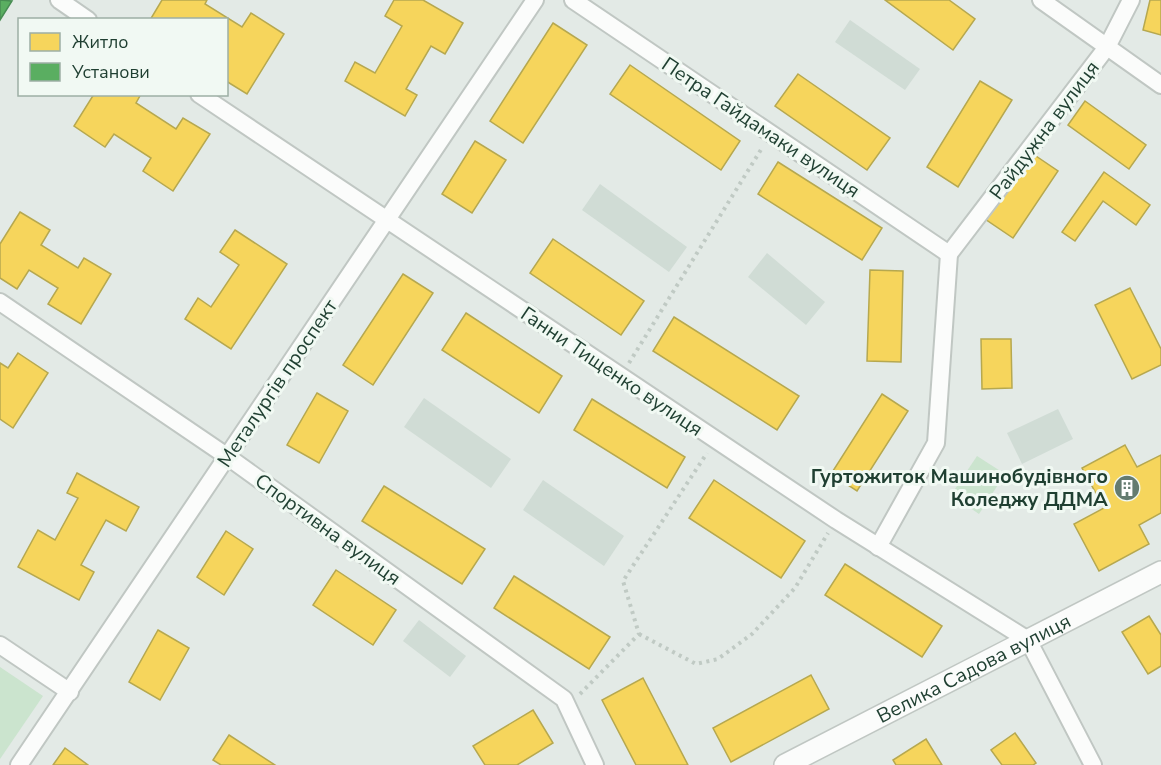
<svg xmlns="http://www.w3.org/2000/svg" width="1161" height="765" font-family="'Nunito Sans',sans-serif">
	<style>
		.built { fill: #d0dcd5 }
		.green { fill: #cbe4ce }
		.homes { fill: #f6d55c; stroke: #b6a84f; stroke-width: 1.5 }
		.public { fill: #5aae61; stroke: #488d53; stroke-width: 1.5 }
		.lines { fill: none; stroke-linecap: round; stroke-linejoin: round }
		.minor-casing { stroke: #c0c7c3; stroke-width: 20 }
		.tertiary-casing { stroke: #c0c7c3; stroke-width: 24 }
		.path { stroke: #c0cac4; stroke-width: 4; stroke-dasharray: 3 4.5; stroke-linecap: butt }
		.minor { stroke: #fbfcfb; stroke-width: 16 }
		.tertiary { stroke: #fbfcfb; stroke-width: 21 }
		.labels { text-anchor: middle; stroke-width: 6; stroke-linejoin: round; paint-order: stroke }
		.street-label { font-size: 20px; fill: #1f3f31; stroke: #f1f9f3 }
		.poi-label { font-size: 20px; font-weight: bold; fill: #1f3f31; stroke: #f1f9f3; text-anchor: end }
	</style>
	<rect width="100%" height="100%" fill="#e3eae6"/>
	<g class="built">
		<polygon points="850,20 920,69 905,90 835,42"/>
		<polygon points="600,184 687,247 669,272 582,210"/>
		<polygon points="767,253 825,302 806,325 748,277"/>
		<polygon points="424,398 511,459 491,488 404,427"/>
		<polygon points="1058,409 1073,439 1022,464 1007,433"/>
		<polygon points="543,480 624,536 604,566 523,510"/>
		<polygon points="419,620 466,656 450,677 403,641"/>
	</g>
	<g class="green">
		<polygon points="977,456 1005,474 979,514 951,495"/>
		<polygon points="0,667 43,696 0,759"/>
	</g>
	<g class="homes">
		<polygon points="162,0 207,0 205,4 242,27 251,13 284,34 247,94 226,81 226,20 150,20"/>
		<polygon points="394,0 423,0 463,23 445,54 431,46 406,89 417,95 405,116 345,81 355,62 375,73 402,26 385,16"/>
		<polygon points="885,0 949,0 975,19 953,50"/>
		<polygon points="1150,0 1161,0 1161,35 1143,30"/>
		<polygon points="553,23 587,45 523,143 490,121"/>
		<polygon points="630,65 740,141 721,170 610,94"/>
		<polygon points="798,74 890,138 867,170 775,106"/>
		<polygon points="980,81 1012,100 958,187 927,167"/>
		<polygon points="94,94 141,94 136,103 176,129 183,118 210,134 173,191 143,171 151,158 114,134 105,147 74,126"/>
		<polygon points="1085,101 1146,145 1129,169 1068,125"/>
		<polygon points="475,141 506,160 472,213 442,194"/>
		<polygon points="1030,152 1058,171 1013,238 985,219"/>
		<polygon points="778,162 882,228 862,260 758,194"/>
		<polygon points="1104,172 1150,205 1136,225 1103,201 1075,241 1062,232"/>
		<polygon points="20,212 50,230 41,245 78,268 84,258 111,274 81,324 48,304 58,288 29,270 17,289 0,278 0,244"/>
		<polygon points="235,230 287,264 231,349 185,319 198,298 211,307 239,265 220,252"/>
		<polygon points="553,239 644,301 621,335 530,273"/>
		<polygon points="870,270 903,271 901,362 867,361"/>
		<polygon points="403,274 433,293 373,385 343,365"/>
		<polygon points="1130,288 1161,349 1161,365 1132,379 1095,305"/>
		<polygon points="466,313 562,376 539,413 442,350"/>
		<polygon points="674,317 799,396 777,430 653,351"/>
		<polygon points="981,339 1011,339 1012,388 982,389"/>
		<polygon points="18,353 48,373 13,428 0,419 0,363 8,368"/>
		<polygon points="317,393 348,411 319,463 287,445"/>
		<polygon points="882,394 908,411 857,491 831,474"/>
		<polygon points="592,399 685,457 667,488 574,430"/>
		<polygon points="1125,445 1137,467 1161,455 1161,513 1139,525 1149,544 1099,571 1074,524 1104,508 1082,468"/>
		<polygon points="77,473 139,507 126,531 106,520 81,565 94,572 79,600 18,567 38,530 55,540 78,498 67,493"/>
		<polygon points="714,480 805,541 781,578 689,518"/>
		<polygon points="384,486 485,549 462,584 362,521"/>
		<polygon points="226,531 253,549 224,595 197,577"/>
		<polygon points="845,564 942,626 922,657 825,595"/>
		<polygon points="336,570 396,610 373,645 313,605"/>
		<polygon points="514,576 610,637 589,669 494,608"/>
		<polygon points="1149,616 1161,635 1161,666 1148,674 1122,632"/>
		<polygon points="158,630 189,648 160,700 129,682"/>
		<polygon points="811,675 829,709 731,762 713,728"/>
		<polygon points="643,678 688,765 636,765 602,700"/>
		<polygon points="533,710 553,743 517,765 485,765 473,746"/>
		<polygon points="1015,733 1036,763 1033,765 1002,765 991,750"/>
		<polygon points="229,735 275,765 221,765 213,760"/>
		<polygon points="926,739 942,765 896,765 893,760"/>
		<polygon points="65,748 88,765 53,765"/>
	</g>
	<polygon class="public" points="0,0 12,1 0,20"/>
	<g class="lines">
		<g class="minor-casing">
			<g id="minor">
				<polyline points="59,0 88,20"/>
				<polyline points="573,0 949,254"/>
				<polyline points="1041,0 1161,85"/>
				<polyline points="199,94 836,520 1028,640 1093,765"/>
				<polyline points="949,254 1107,47 1131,0"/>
				<polyline points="0,302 228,457 564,699 595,765"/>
				<polyline points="878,547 936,443 949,254"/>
				<polyline points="0,645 70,692"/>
				<polyline points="19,765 535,0"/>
			</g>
		</g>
		<g class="tertiary-casing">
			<g id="tertiary">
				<path id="s1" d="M785 765 1161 572"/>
			</g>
		</g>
		<g class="path">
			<polyline points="629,363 762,148"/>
			<polyline points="639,634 696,664 718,659 752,634 795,588 828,533"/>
			<polyline points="580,694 639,634 623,581 707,453"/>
		</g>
		<use href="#minor" class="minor"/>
		<use href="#tertiary" class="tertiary"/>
	</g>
	<defs>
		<g id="building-disc" transform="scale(1.35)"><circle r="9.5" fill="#647b70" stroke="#f1f9f3"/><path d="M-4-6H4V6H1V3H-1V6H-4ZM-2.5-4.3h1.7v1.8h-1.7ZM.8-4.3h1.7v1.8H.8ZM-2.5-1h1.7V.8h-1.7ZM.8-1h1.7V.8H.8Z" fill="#fff"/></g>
	</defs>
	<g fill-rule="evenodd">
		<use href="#building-disc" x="1127" y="488"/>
	</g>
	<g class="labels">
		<g class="street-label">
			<text transform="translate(761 127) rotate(34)" y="7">Петра Гайдамаки вулиця</text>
			<text transform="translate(1044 130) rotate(-53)" y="7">Райдужна вулиця</text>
			<text transform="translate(612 371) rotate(34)" y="7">Ганни Тищенко вулиця</text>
			<text transform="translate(277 383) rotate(-56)" y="7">Металургів проспект</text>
			<text transform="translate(328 529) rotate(36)" y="7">Спортивна вулиця</text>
			<text dy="7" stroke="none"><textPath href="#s1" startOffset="212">Велика Садова вулиця</textPath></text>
		</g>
		<g class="poi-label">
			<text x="1108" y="483">Гуртожиток Машинобудівного<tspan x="1108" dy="23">Коледжу ДДМА</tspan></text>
		</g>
	</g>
	<rect x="18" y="18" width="210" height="78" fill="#f1f9f3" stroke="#9dafa5" stroke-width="1.5"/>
	<rect x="30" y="33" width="30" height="18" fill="#f6d55c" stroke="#9dafa5" stroke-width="1.5"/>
	<text x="72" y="48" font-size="18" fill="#1f3f31">Житло</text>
	<rect x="30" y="63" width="30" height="18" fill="#5aae61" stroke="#9dafa5" stroke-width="1.5"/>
	<text x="72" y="78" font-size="18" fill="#1f3f31">Установи</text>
</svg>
